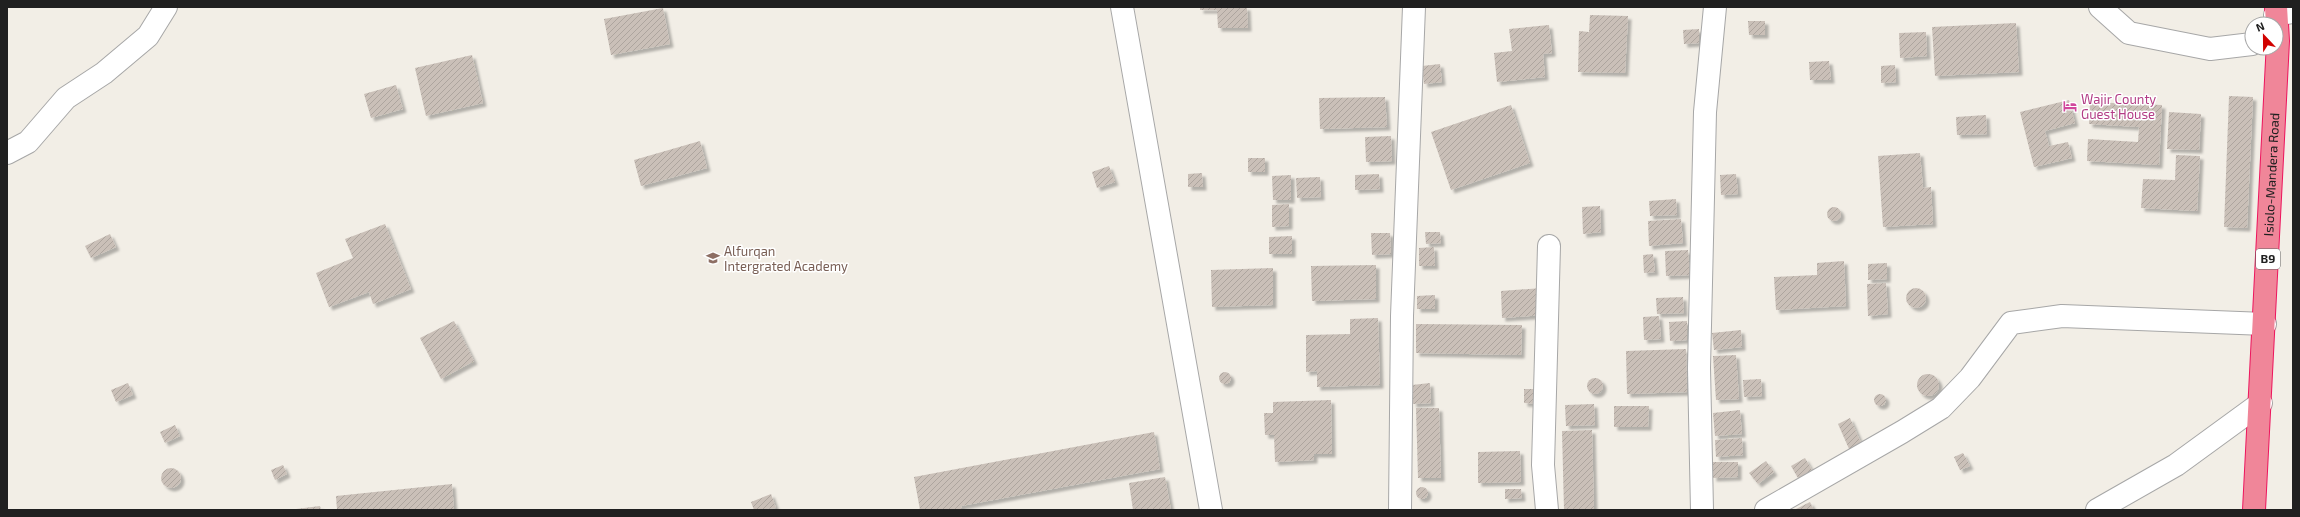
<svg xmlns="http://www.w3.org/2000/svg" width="2300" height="517" font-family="'Exo 2',sans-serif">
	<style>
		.building { fill: url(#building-hatch); filter: url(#shadow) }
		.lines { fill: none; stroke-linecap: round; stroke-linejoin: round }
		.minor-casing { stroke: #a7a7a7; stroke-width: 24 }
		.highway-casing { stroke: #ed155d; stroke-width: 24 }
		.minor { stroke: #fff; stroke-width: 22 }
		.highway { stroke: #f08699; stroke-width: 22 }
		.labels { text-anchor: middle; stroke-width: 3; stroke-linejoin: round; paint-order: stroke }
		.shield { fill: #fff; stroke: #636363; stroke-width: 1 }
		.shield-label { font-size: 12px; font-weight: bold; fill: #202020 }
		.hotel-label { font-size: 13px; fill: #b23c85; stroke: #fff; text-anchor: start }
		.street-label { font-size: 13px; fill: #202020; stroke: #fff }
		.education-label { font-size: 13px; fill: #785e54; stroke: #fff; text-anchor: start }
	</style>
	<defs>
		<pattern id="building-hatch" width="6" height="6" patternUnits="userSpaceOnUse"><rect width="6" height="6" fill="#cac0b8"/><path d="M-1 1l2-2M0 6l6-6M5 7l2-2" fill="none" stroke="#ada59e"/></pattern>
		<filter id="shadow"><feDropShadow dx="3.5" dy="3.5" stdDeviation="1" flood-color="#0004"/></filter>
	</defs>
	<rect width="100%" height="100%" fill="#f2eee6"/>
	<g class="building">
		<polygon points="1200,7 1247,7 1248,28 1218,28 1217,10 1200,10"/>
		<polygon points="663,8 670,44 611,55 604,19"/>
		<polygon points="1590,15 1628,16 1625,73 1578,72 1579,31 1589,32"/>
		<polygon points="1748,21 1765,21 1765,35 1749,35"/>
		<polygon points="2016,23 2019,72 1935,76 1932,27"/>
		<polygon points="1549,25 1552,53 1543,54 1545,77 1497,82 1494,53 1512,51 1509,29"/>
		<polygon points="1699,29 1699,43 1684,44 1683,30"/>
		<polygon points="1926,32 1927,56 1900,58 1899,33"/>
		<polygon points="472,55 483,103 426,116 415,68"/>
		<polygon points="1829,61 1831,80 1810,80 1809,62"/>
		<polygon points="1440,64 1442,82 1424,84 1422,66"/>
		<polygon points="1895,65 1896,82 1881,83 1881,66"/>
		<polygon points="396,85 403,109 371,118 364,94"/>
		<polygon points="2229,96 2253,97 2247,228 2224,227"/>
		<polygon points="1385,97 1387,127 1320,129 1319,98"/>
		<polygon points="2069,100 2075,123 2045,131 2049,146 2068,142 2072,158 2034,167 2020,112"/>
		<polygon points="2090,102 2162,105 2159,165 2087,161 2088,139 2138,142 2139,127 2089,124"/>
		<polygon points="1511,105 1530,163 1451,190 1431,132"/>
		<polygon points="2169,112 2201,114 2199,150 2167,149"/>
		<polygon points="1986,115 1987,134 1957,135 1956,117"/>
		<polygon points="1391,136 1392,161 1366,162 1365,137"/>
		<polygon points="700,141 707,168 641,186 634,160"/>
		<polygon points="1920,153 1923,188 1931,187 1933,224 1883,227 1878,156"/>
		<polygon points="2176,155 2200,156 2197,211 2141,208 2143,179 2175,180"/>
		<rect x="1248" y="158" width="17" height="14"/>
		<polygon points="1109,166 1115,182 1097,188 1092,172"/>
		<polygon points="1202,173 1203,187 1188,187 1188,174"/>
		<polygon points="1379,174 1380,189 1355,190 1355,175"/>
		<polygon points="1736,174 1738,194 1721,195 1720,175"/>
		<polygon points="1291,175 1291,200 1273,200 1272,176"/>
		<polygon points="1320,177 1321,197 1297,198 1296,178"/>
		<polygon points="1676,199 1677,215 1650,216 1649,201"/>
		<polygon points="1289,204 1289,226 1272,227 1272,205"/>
		<polygon points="1600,206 1601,232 1583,234 1582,207"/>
		<circle cx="1834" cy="214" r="7"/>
		<polygon points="1681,219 1683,243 1649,246 1648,221"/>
		<polygon points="385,224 411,289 373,304 369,292 329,307 316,273 353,258 345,239"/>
		<polygon points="1425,232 1440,232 1441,243 1426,244"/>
		<polygon points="1371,233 1390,233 1391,254 1372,255"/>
		<polygon points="110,234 116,247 91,258 85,246"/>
		<polygon points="1292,236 1292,254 1269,254 1269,237"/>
		<polygon points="1434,247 1435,266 1419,266 1419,248"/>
		<polygon points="1688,250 1690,275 1666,276 1665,251"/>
		<polygon points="1653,254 1655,272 1644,273 1643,255"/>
		<polygon points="1844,261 1846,306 1776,310 1774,277 1817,275 1817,263"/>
		<polygon points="1887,263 1887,279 1868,280 1868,264"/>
		<polygon points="1376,265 1376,299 1312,301 1311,266"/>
		<polygon points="1273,268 1273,305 1212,307 1211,270"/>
		<polygon points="1886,283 1888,314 1868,316 1867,284"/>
		<circle cx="1916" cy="298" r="10"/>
		<polygon points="1542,288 1544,315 1502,318 1501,291"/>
		<polygon points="1435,295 1435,309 1417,309 1417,296"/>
		<polygon points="1683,297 1684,313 1657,314 1656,298"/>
		<polygon points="1659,316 1661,339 1644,340 1643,317"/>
		<polygon points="1378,318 1380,385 1317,387 1317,371 1306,372 1306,335 1350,334 1350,319"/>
		<polygon points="454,321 474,361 441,379 420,338"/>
		<polygon points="1687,321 1687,340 1670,341 1669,322"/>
		<polygon points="1416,324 1522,325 1521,355 1416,353"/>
		<polygon points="1741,330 1742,347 1714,350 1712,333"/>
		<polygon points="1686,349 1687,392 1627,394 1626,351"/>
		<polygon points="1736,355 1739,399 1716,400 1713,356"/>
		<circle cx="1225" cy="378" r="6"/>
		<circle cx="1928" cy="385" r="11"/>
		<circle cx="1595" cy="386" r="8"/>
		<polygon points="1761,379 1762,396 1744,397 1743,380"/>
		<polygon points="128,383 133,395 116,402 111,390"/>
		<polygon points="1430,383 1431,403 1413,404 1412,385"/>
		<polygon points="1524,389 1536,389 1537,404 1524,403"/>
		<circle cx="1880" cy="400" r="6"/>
		<polygon points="1331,400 1332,454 1314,454 1314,460 1275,462 1274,435 1265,435 1264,413 1273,413 1273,402"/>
		<polygon points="1594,404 1595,425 1566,426 1565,405"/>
		<polygon points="1614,406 1649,406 1648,427 1614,427"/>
		<polygon points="1416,408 1439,408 1441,478 1418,478"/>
		<polygon points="1740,410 1742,434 1715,436 1713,413"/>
		<polygon points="1850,418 1862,445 1850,451 1838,424"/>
		<polygon points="175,425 180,436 165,443 160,432"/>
		<polygon points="1592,430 1594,510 1564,510 1562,431"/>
		<polygon points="1154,432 1160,469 961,506 962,510 920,510 914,477"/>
		<polygon points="1742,438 1743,455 1716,457 1715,440"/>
		<polygon points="1520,451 1521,482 1478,483 1478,452"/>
		<polygon points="1963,453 1970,466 1960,470 1954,457"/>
		<polygon points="1805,458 1812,470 1798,478 1791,466"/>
		<polygon points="1766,461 1774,472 1758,484 1749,473"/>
		<polygon points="1713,462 1738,462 1738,477 1713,478"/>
		<polygon points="283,465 287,474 275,480 271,470"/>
		<circle cx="171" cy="478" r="10"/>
		<polygon points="1165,477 1171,510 1133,510 1129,483"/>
		<polygon points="452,484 454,510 337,510 336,496"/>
		<circle cx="1422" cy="493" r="6"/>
		<polygon points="1505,489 1521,489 1522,498 1505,499"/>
		<polygon points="771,494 776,508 754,510 751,502"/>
		<polygon points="1810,502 1814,510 1794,510"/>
		<polygon points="320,506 321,510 296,510 296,509"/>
	</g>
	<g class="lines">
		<g class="minor-casing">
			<g id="minor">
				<polyline points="1122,7 1211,510"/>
				<polyline points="2100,7 2129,33 2210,49 2252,44"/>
				<polyline points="2275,15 2293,12"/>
				<polyline points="7,153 28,142 66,98 104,73 148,36 166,7"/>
				<polyline points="1400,510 1402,316 1414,7"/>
				<polyline points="1547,510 1543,465 1549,246"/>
				<polyline points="1702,510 1699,368 1705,112 1715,7"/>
				<polyline points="1766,510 1902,432 1941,408 1970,378 2011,323 2062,316 2265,324"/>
				<polyline points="2097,510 2176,465 2261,403"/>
			</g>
		</g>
		<g class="highway-casing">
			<g id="highway">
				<path id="s1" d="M2254 510 2278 41 2276 7"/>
			</g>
		</g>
		<use href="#minor" class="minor"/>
		<use href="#highway" class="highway"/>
	</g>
	<defs>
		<g id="hotel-bare" transform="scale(1.08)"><path d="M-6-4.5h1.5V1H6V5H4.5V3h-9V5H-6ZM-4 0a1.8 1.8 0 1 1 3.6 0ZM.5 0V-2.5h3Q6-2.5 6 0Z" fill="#d1479c" stroke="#fff" stroke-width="2.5" paint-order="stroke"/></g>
		<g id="school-bare" transform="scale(1.08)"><path d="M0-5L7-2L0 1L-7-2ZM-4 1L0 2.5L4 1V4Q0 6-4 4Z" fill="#8d6e63" stroke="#fff" stroke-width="2.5" paint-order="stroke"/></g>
	</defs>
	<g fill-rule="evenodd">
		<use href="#hotel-bare" x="2070" y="106"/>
		<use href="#school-bare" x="713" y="258"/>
	</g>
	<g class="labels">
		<rect class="shield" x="2256" y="249" width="24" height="20" rx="3"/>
		<g class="shield-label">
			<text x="2268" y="263">B9</text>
		</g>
		<g class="hotel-label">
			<text x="2081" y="104">Wajir County<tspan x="2081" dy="15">Guest House</tspan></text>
		</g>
		<g class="street-label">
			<text dy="5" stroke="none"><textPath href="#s1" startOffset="336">Isiolo-Mandera Road</textPath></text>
		</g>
		<g class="education-label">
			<text x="724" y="256">Alfurqan<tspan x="724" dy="15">Intergrated Academy</tspan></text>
		</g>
	</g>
	<rect width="2300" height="517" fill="none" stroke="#202020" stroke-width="16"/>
	<g transform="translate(2264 36) rotate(338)"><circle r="19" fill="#ffffff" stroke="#a6a6a6"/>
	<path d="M0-3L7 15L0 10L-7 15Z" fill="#d10200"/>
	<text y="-6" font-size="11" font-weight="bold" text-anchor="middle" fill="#202020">N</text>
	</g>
</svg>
